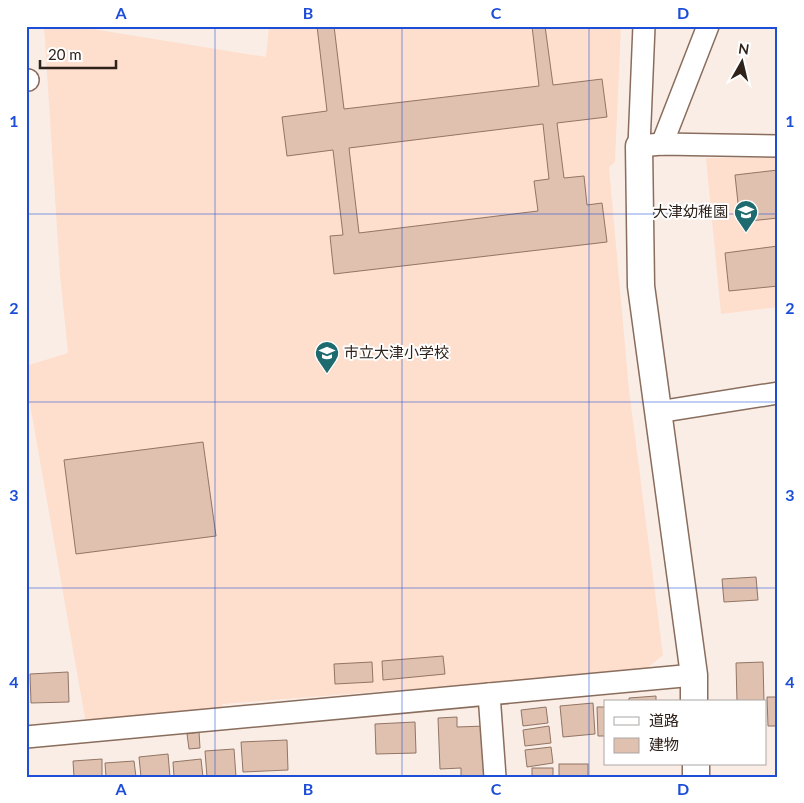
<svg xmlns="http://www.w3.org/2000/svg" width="804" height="803" font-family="Lato,'Noto Sans JP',sans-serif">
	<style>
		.built { fill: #fedecd }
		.building { fill: #e0c0af; stroke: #917565; fill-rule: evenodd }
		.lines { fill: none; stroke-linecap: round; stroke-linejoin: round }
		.minor-casing { stroke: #896d5d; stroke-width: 24 }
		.tertiary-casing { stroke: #896d5d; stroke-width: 29 }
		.minor { stroke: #fff; stroke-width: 21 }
		.tertiary { stroke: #fff; stroke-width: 26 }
		.grid { fill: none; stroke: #1d4ed8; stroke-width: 1; stroke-opacity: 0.55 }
		.labels { text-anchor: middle; stroke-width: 4; stroke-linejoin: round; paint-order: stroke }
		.poi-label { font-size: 15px; fill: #2e221b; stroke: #fff; text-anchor: end }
		.neatline { fill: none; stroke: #1d4ed8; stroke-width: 2 }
		.grid-label { font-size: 16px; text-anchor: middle; font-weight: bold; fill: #1d4ed8 }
	</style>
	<rect width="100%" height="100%" fill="#faede6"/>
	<g class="built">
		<polygon points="44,26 74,26 266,57 269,26 621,26 615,162 609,167 629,390 663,655 645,670 223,704 218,711 86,724 26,381 26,366 68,353 60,275"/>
		<polygon points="706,158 778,158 778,307 721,314"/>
	</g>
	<g class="building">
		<path d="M317 26H334L344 109 539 86 532 26H545L553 85 602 79 607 117 557 123 564 178 584 176 587 205 602 203 607 242 334 274 330 236 343 235 333 150 287 156 282 117 327 111ZM543 124 549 179 534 181 538 211 359 233 349 148Z"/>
		<polygon points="778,170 778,218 740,222 735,175"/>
		<polygon points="778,246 778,286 729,291 725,253"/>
		<polygon points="203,442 216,536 76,554 64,460"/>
		<polygon points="756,577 758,600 724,602 722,579"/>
		<polygon points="443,656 445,674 383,680 382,661"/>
		<polygon points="372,662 373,682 335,684 334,664"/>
		<polygon points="763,662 764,702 737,702 736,663"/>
		<polygon points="68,672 69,702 31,703 30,674"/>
		<polygon points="656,696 656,702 629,702 629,698"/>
		<polygon points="767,697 778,697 778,726 768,726"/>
		<polygon points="593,703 595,734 563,737 560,706"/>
		<polygon points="546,707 548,723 523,726 521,710"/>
		<polygon points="597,707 605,707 605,736 598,736"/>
		<polygon points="457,717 457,727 485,726 487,777 461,777 461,768 440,769 438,718"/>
		<polygon points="415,722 416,753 376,754 375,724"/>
		<polygon points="549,726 551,743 525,746 523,730"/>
		<polygon points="199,732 200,748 189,749 187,734"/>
		<polygon points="287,740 288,770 243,772 241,742"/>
		<polygon points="551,747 553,763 527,767 525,750"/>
		<polygon points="234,749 236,777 207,777 205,751"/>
		<polygon points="168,754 170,777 141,777 139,757"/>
		<polygon points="102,759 102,777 74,777 73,761"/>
		<polygon points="201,759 203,777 174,777 173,762"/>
		<polygon points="134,761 136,777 106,777 105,763"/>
		<rect x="559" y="764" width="29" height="13"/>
		<rect x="532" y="768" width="21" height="9"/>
	</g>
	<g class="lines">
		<g class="minor-casing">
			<g id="minor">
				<polyline points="644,26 639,146 662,144 778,146"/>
				<polyline points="26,80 28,80"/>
				<polyline points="662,144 708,26"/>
				<polyline points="658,412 778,393"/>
				<polyline points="489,694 495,777"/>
				<polyline points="26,737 694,675"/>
			</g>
		</g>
		<g class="tertiary-casing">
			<g id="tertiary">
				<polyline points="639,146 641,286 694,675 694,702"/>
				<polyline points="696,764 696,777"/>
			</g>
		</g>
		<use href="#minor" class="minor"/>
		<use href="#tertiary" class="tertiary"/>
	</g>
	<path class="grid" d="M215 26V777M402 26V777M589 26V777M26 214H778M26 402H778M26 588H778"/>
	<defs>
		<g id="school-pin" transform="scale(1.25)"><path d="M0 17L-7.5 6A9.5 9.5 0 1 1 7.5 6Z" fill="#1e6b6f" stroke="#fff"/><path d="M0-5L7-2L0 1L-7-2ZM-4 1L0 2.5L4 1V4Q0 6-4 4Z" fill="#fff"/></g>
	</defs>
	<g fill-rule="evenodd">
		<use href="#school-pin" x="746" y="212"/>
		<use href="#school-pin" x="327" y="353"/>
	</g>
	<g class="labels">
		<g class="poi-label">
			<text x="728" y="217">大津幼稚園</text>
			<text x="344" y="358" text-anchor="start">市立大津小学校</text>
		</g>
	</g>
	<rect width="804" height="803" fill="none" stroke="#ffffff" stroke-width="55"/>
	<rect x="604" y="700" width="162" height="65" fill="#ffffff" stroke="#aba7a4"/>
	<rect x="614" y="717" width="25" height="8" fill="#ffffff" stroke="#aba7a4"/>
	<text x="649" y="726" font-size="15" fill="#2e221b">道路</text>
	<rect x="614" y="738" width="25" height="15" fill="#e0c0af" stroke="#aba7a4"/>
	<text x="649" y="750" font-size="15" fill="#2e221b">建物</text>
	<g transform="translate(742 62) rotate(8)" stroke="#ffffff" stroke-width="4" paint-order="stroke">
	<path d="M0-4L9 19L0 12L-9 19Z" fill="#2e221b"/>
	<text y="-8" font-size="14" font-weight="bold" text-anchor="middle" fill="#2e221b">N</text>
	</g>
	<path d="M40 60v8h76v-8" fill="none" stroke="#2e221b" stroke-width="2.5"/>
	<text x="48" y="60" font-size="15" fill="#2e221b" stroke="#ffffff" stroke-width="4" paint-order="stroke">20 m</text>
	<rect x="28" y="28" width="748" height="748" class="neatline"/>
	<g class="grid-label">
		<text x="121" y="19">A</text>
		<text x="308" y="19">B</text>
		<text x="496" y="19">C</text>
		<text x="683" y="19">D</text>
		<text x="14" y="127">1</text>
		<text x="790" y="127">1</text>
		<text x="14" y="314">2</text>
		<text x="790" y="314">2</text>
		<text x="14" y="501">3</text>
		<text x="790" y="501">3</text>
		<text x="14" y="688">4</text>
		<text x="790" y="688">4</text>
		<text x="121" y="795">A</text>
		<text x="308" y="795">B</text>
		<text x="496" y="795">C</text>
		<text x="683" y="795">D</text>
	</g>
</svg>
